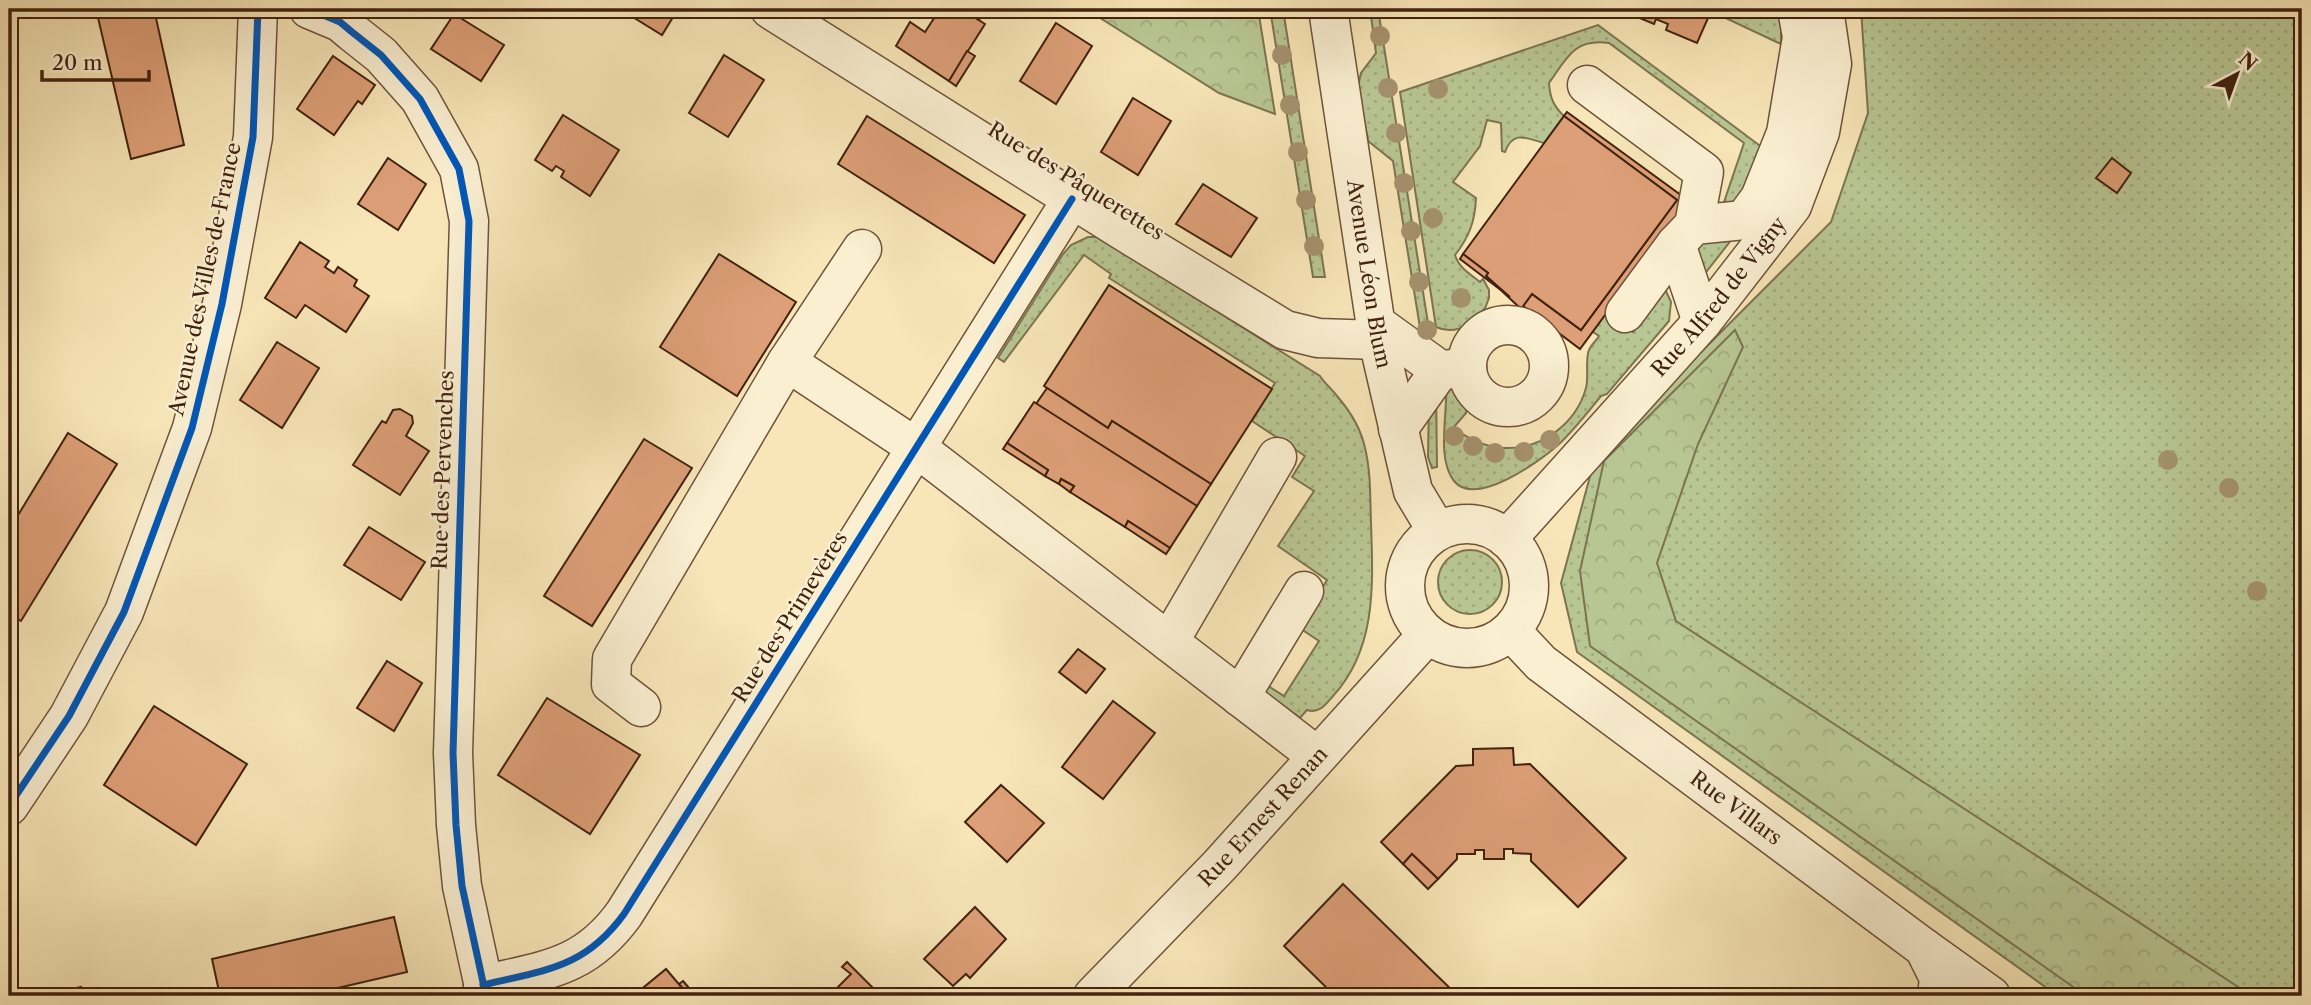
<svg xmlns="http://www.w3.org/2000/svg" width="2311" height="1005" font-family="'Libre Caslon Text',serif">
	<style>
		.grass { fill: url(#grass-dots); stroke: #7c7451; stroke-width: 2 }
		.forest { fill: url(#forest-crowns); stroke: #7c7451; stroke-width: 2 }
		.building { fill: #dd9f77; stroke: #41220f; stroke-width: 2 }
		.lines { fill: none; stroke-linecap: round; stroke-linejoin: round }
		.minor-casing { stroke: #6f5339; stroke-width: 41 }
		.minor { stroke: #faefd1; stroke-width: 38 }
		.cycleway-casing { stroke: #faefd1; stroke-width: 11 }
		.cycleway { stroke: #0057b8; stroke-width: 7 }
		.tree { fill: #a4916d }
		.labels { text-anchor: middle; stroke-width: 5; stroke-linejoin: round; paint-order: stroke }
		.street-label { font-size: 21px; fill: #41220f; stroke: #faefd1 }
	</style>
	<defs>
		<pattern id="grass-dots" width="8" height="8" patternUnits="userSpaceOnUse" patternTransform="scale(1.75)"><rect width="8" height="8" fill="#b8c693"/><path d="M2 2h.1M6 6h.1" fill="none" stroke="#9faa7e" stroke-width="1.8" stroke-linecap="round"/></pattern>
		<pattern id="forest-crowns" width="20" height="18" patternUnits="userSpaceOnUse" patternTransform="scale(1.75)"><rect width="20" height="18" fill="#b8c693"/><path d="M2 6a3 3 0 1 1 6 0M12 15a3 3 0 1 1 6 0" fill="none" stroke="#9faa7e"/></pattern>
	</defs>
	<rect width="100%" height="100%" fill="#f8e6b8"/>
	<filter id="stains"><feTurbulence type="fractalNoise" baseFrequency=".00286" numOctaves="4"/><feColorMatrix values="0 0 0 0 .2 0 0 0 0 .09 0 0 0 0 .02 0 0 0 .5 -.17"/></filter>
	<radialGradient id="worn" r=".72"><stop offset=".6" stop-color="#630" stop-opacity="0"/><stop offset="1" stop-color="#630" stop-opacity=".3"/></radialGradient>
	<g class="grass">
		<polygon points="1270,9 1283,9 1325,277 1313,277"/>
		<polygon points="1370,9 1378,9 1431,342 1422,340 1393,161 1368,141 1358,86 1361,73 1376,53"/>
		<polygon points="1717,9 1781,9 1781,44 1715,13"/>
		<polygon points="1861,9 2302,9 2302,996 2058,996 1577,652 1561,583 1595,458 1831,222 1868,113"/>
		<path d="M1598 25 1763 148 1739 200 1730 204 1724 202 1744 143 1609 43C1574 38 1567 58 1549 83 1550 97 1553 106 1564 116L1544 143C1526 138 1513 130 1505 152L1502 151 1501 123 1487 120 1480 146 1453 182 1476 198C1475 222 1469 237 1455 255 1459 268 1470 274 1480 282L1483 279 1489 290V298C1483 320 1458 337 1436 327L1400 92Z"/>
		<polygon points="1736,234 1703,276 1697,260 1697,239"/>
		<path d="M1088 237H1098L1105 241 1320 376C1325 384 1332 389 1337 396 1350 411 1361 429 1365 448 1371 472 1370 498 1371 523 1373 584 1377 648 1333 696 1325 705 1319 714 1307 710L1300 718 1264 691 1262 682 1284 696 1319 641 1298 627 1327 580 1278 546 1314 491 1292 477 1305 456 1252 421 1275 383 1109 278 1111 274 1084 255 1004 362 998 358 1063 254 1071 245Z"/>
		<path d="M1665 289 1671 302 1669 321 1607 394 1601 396C1587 413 1574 430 1558 445 1540 461 1476 508 1454 481 1436 458 1448 414 1446 386L1463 389 1469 396 1466 413 1453 428C1468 438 1484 447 1503 448 1541 450 1576 424 1586 388 1589 377 1585 358 1589 350 1591 345 1596 341 1599 336L1584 326 1599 306 1633 332Z"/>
		<polygon points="1436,388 1437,467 1432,468 1428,457 1429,400"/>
		<circle cx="1470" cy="582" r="32"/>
	</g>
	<g class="forest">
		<polygon points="1086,9 1258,9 1275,114 1219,93"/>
		<polygon points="1735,330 1743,347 1698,444 1657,563 1676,621 2252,996 2086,996 1590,646 1580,571 1604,461"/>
	</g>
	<g class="building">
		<polygon points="96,9 154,9 184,145 131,159"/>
		<polygon points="624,9 678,9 662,35 623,11"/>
		<polygon points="940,9 961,9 985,24 949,81 896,46 910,22 925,32"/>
		<polygon points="961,9 986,9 979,20"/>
		<polygon points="1618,9 1712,9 1697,43 1666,30 1668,24 1656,19 1654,24"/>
		<polygon points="454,14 504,45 481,81 431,49"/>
		<polygon points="1056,23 1092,46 1056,104 1020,81"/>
		<polygon points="967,51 975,56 956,86 949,81"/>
		<polygon points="724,55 764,80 728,137 689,113"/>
		<polygon points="333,56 375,85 362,104 358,101 334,135 297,109"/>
		<polygon points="1133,98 1171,121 1138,175 1101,152"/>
		<polygon points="1567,112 1689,201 1580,349 1523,306 1532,294 1581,330 1677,200 1564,116"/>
		<polygon points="563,115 619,150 590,196 561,177 564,171 556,166 552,171 535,160"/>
		<polygon points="867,116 1025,215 994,263 838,164"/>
		<polygon points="1564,116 1677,200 1581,330 1532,294 1521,309 1486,276 1488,273 1463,254"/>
		<polygon points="388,158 426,184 398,230 358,204"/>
		<polygon points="2112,158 2131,173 2117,193 2096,178"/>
		<polygon points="1203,184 1257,218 1231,257 1176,224"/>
		<polygon points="300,242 329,261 325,267 334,273 338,267 357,280 354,286 369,296 346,332 305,305 296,318 265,298"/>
		<polygon points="719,254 796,302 737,396 660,347"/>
		<polygon points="1463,254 1488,273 1486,276 1510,297 1460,259"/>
		<polygon points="1109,285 1272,389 1211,484 1112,421 1108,428 1044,386"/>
		<polygon points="277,342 319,368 282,428 240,400"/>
		<polygon points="1047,388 1108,428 1112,421 1211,484 1197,506 1036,404"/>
		<polygon points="1034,402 1197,506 1170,548 1128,521 1125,527 1070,492 1074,486 1061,479 1059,484 1045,476 1048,470 1007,443"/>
		<polygon points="400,409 412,416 413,423 406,436 429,451 400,495 353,465 382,421 386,423 393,410"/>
		<polygon points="68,433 117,464 21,621 9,614 9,530"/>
		<polygon points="644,439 692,468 592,626 544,596"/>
		<polygon points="1007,443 1048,470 1045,476 1003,449"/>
		<polygon points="1061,479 1074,486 1070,492 1059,484"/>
		<polygon points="1128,521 1170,548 1166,554 1125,527"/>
		<polygon points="369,527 425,562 401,600 344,565"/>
		<polygon points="1078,649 1105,669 1086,693 1059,672"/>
		<polygon points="387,661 422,683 394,731 357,708"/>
		<polygon points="547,698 640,755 590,834 498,775"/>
		<polygon points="1113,701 1155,733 1103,799 1062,767"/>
		<polygon points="154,706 247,764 196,845 104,785"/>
		<polygon points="1513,748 1514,765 1530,764 1626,858 1578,907 1531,861 1531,854 1513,853 1513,849 1504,849 1504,859 1484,859 1484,850 1475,850 1475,854 1457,854 1457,859 1438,879 1412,854 1403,864 1381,842 1456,766 1473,765 1473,749"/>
		<polygon points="1001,785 1044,823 1007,862 965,822"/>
		<polygon points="1412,854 1438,879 1428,889 1403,864"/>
		<polygon points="1343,884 1458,996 1335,996 1284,946"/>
		<polygon points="975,907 1006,939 970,978 966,974 953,986 924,959"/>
		<polygon points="394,917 407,972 303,996 220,996 212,959"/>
		<polygon points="847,962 881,996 829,996 851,974 842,967"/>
		<polygon points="666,969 689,996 633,996"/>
		<polygon points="683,981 695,995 693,996 689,996 679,984"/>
		<polygon points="81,987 83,996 42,996"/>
	</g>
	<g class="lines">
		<g class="minor-casing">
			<g id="minor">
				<polyline points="309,9 340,22 352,32 381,55 420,99 459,169 469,221 453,753 456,825 462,886 486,996"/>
				<polyline points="770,9 1120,229 1285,330 1318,338 1378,340"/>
				<path id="s1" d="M1328 9 1378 340 1413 491 1437 531"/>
				<polyline points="1587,85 1704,172 1694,225"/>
				<polyline points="862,249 787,362 917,448 1317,756"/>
				<polyline points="1625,313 1676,244"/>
				<polyline points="1702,322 1676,244 1694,225 1744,220 1760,198 1786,133 1802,37 1797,9"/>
				<polyline points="1375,323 1440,370 1467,368"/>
				<circle cx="1508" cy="366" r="41"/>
				<polyline points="1398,429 1440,370"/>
				<circle cx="1467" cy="586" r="62"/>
				<path id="s2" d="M1507 539 1702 322 1792 206 1820 132 1832 64 1824 9"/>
				<path id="s3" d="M1511 631 1541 663 1924 948 1939 978 1937 996"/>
				<polyline points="1169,642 1277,457"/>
				<polyline points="1240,697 1304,591"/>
				<polyline points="641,707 611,684 612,659 787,362"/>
				<polyline points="9,806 69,716 124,612 192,428 222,304 253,137 258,9"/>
				<polyline points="1924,948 1991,996"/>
				<path d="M483 985C544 970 584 969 624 914L1072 199"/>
				<path id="s4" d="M1093 996 1220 865 1427 635"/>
			</g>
		</g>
		<use href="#minor" class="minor"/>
		<g class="cycleway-casing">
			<g id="cycleway">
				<polyline points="309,9 340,22 352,32 381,55 420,99 459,169 469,221 453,753 456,825 462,886 486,996"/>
				<polyline points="9,806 69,716 124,612 192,428 222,304 253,137 258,9"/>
				<path d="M483 985C544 970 584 969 624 914L1072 199"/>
			</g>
		</g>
		<use href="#cycleway" class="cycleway"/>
	</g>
	<g class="tree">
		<circle cx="1380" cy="36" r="10"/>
		<circle cx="1282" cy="55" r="10"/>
		<circle cx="1388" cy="88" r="10"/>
		<circle cx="1438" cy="89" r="10"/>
		<circle cx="1290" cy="105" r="10"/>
		<circle cx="1396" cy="133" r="10"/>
		<circle cx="1298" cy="152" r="10"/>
		<circle cx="1404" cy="183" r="10"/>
		<circle cx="1306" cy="200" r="10"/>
		<circle cx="1433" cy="218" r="10"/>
		<circle cx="1411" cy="231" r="10"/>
		<circle cx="1314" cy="246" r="10"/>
		<circle cx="1419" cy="282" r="10"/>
		<circle cx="1461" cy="298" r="10"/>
		<circle cx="1427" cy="330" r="10"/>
		<circle cx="1454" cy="436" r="10"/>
		<circle cx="1550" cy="440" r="10"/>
		<circle cx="1473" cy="446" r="10"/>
		<circle cx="1524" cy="452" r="10"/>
		<circle cx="1495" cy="453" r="10"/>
		<circle cx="2168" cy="460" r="10"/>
		<circle cx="2229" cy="488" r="10"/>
		<circle cx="2257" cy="591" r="10"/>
	</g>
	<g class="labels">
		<g class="street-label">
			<text transform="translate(1076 181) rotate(32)" y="7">Rue des Pâquerettes</text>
			<text dy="7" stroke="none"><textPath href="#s1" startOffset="268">Avenue Léon Blum</textPath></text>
			<text transform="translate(205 279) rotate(-78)" y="7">Avenue des Villes de France</text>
			<text dy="7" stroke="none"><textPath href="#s2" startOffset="322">Rue Alfred de Vigny</textPath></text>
			<text transform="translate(443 470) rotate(-88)" y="7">Rue des Pervenches</text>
			<text transform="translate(790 617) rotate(-58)" y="7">Rue des Primevères</text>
			<text dy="7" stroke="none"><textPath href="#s3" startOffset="287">Rue Villars</textPath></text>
			<text dy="7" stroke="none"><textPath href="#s4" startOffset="247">Rue Ernest Renan</textPath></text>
		</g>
	</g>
	<rect width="2311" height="1005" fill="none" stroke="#f8e6b8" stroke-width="35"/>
	<rect x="10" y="10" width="2290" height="984" fill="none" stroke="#41220f" stroke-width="3.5"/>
	<rect x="18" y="18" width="2276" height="970" fill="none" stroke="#41220f" stroke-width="2"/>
	<g transform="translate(2237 74) rotate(41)" stroke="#faefd1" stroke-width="5" paint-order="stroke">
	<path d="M0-5L12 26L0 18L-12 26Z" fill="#41220f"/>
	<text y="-10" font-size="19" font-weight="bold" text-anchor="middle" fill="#41220f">N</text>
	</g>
	<path d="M42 70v10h107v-10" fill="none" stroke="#41220f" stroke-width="3.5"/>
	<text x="52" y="70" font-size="21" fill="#41220f" stroke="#faefd1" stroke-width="5" paint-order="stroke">20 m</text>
	<rect width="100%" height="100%" filter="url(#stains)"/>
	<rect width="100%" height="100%" fill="url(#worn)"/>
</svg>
